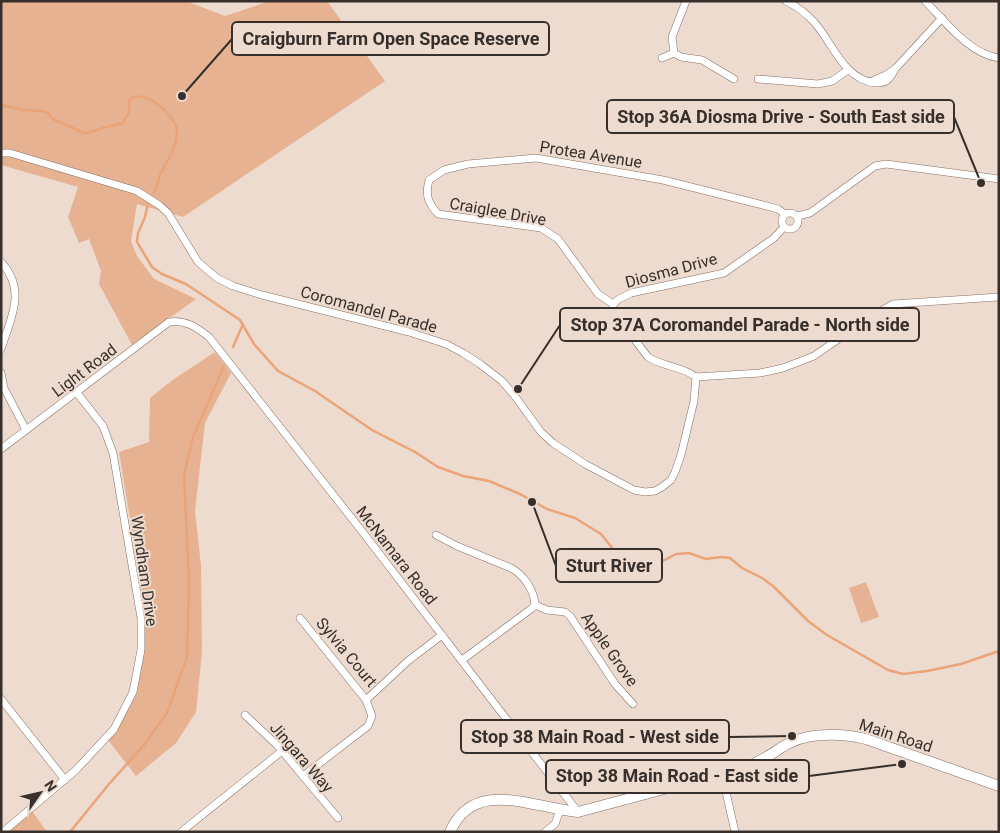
<svg xmlns="http://www.w3.org/2000/svg" width="1000" height="833" font-family="Roboto,sans-serif">
	<style>
		.green { fill: #e6b292 }
		.lines { fill: none; stroke-linecap: round; stroke-linejoin: round }
		.stream { stroke: #eaa478; stroke-width: 2.5 }
		.minor-casing { stroke: #817066; stroke-width: 8 }
		.secondary-casing { stroke: #817066; stroke-width: 11 }
		.minor { stroke: #fff; stroke-width: 7 }
		.secondary { stroke: #fff; stroke-width: 10 }
		.labels { text-anchor: middle; stroke-width: 4; stroke-linejoin: round; paint-order: stroke }
		.street-label { font-size: 16px; fill: #372f2b; stroke: #eedbcf }
		.leader { fill: none; stroke: #372f2b; stroke-width: 2 }
		.callout-dot { fill: #372f2b; stroke: #eedbcf; stroke-width: 2 }
		.callout { fill: #eedbcf; stroke: #372f2b; stroke-width: 2 }
		.callout-label { font-size: 18px; text-anchor: middle; font-weight: bold; fill: #372f2b }
	</style>
	<rect width="100%" height="100%" fill="#eedbcf"/>
	<g class="green">
		<polygon points="1,1 186,1 225,16 270,1 327,1 385,81 183,217 137,204 131,241 137,256 154,279 196,299 132,345 99,284 101,271 89,239 79,243 68,217 78,187 1,165"/>
		<polygon points="215,352 231,373 205,423 195,510 201,566 202,651 196,712 176,743 136,776 108,740 117,730 137,693 143,649 143,597 119,452 149,442 150,398 174,379"/>
		<polygon points="866,582 879,617 861,623 849,588"/>
		<polygon points="30,808 47,832 8,832"/>
	</g>
	<g class="lines">
		<g class="stream">
			<path d="M1 105 24 110 42 111 48 113 53 119 84 133 91 132 103 128 123 123 129 112V100C144 86 177 117 177 131 177 149 167 160 160 175 158 181 157 187 154 193"/>
			<polyline points="148,203 145,217 138,233 137,242 152,267 162,274 186,284 240,320 254,344 278,371 315,391 372,430 415,452 438,467 463,476 489,481 520,494 547,509 575,518 601,534 617,554 623,560 629,562 655,565 676,554 689,553 706,559 721,557 730,558 742,568 762,578 773,586 808,621 827,635 888,670 903,674 927,671 961,664 999,651"/>
			<polyline points="233,347 243,324"/>
			<polyline points="70,832 109,784 144,745 167,713 187,657 189,582 184,475 193,437 224,366"/>
		</g>
		<g class="minor-casing">
			<g id="minor">
				<polyline points="686,1 672,37 674,53 681,57 702,60 734,79"/>
				<path d="M786 1C796 6 806 13 814 22 833 43 843 79 875 83 886 84 890 79 895 69"/>
				<path d="M925 1C945 21 969 54 999 58"/>
				<polyline points="662,58 674,53"/>
				<polyline points="758,79 818,84 832,81 848,70"/>
				<polyline points="870,82 886,75 895,69 942,18"/>
				<polyline points="1,153 10,153 137,191 159,205 168,213 198,262 217,278 233,286 262,295 409,332 446,344 463,353 480,364 502,381 514,395 541,432 553,443 585,464 634,490 645,492 655,491 662,487 671,480 675,472 681,455 694,401 696,377"/>
				<circle cx="790" cy="221" r="8"/>
				<polyline points="797,216 810,213 875,166 886,164 999,179"/>
				<path d="M1 262C27 290 11 318 1 349"/>
				<path d="M613 304 598 294 558 239 541 228 438 214C428 203 425 195 429 180L444 170 468 164 536 158 663 180 763 205 778 209 785 214"/>
				<polyline points="613,304 619,299 631,293 724,273 774,238 784,227"/>
				<path d="M613 304V311L648 357C663 367 682 366 696 377"/>
				<polyline points="1,373 4,388 26,430"/>
				<polyline points="696,377 760,373 783,368 814,356 867,319 893,304 999,297"/>
				<path d="M1 449 169 322C185 319 196 327 209 337L361 530 578 812"/>
				<path d="M436 535 457 546 511 568C524 575 534 590 535 605L531 609 462 660"/>
				<polyline points="535,605 547,610 565,612 570,616 615,684 633,704"/>
				<polyline points="300,618 366,700 408,661 442,635"/>
				<polyline points="1,699 65,780"/>
				<polyline points="245,715 277,745 338,818"/>
				<polyline points="722,774 735,832"/>
				<polyline points="303,776 368,726 372,716 366,700"/>
				<polyline points="3,832 76,770 114,729 133,692 141,650 141,618 113,453 103,426 77,393"/>
				<polyline points="181,832 282,751"/>
				<polyline points="545,832 555,824 560,810"/>
			</g>
		</g>
		<g class="secondary-casing">
			<path id="secondary" d="M450 832C474 777 533 808 578 812L747 767C754 764 761 760 768 756 776 752 783 745 792 742 813 732 844 734 866 739L999 786"/>
		</g>
		<use href="#minor" class="minor"/>
		<use href="#secondary" class="secondary"/>
	</g>
	<g class="labels">
		<g class="street-label">
			<text transform="translate(591 154) rotate(9)" y="6">Protea Avenue</text>
			<text transform="translate(498 211) rotate(10)" y="6">Craiglee Drive</text>
			<text transform="translate(671 270) rotate(-15)" y="6">Diosma Drive</text>
			<text transform="translate(369 309) rotate(15)" y="6">Coromandel Parade</text>
			<text transform="translate(84 370) rotate(-37)" y="6">Light Road</text>
			<text transform="translate(397 555) rotate(52)" y="6">McNamara Road</text>
			<text transform="translate(145 571) rotate(82)" y="6">Wyndham Drive</text>
			<text transform="translate(610 649) rotate(55)" y="6">Apple Grove</text>
			<text transform="translate(347 652) rotate(50)" y="6">Sylvia Court</text>
			<text transform="translate(896 735) rotate(18)" y="6">Main Road</text>
			<text transform="translate(302 757) rotate(49)" y="6">Jingara Way</text>
		</g>
	</g>
	<path class="leader" d="M182 96L232 39M981 183L954 117M518 389L560 325M532 502L556 566M792 736L729 737M902 764L809 776"/>
	<g class="callout-dot">
		<circle cx="182" cy="96" r="5"/>
		<circle cx="981" cy="183" r="5"/>
		<circle cx="518" cy="389" r="5"/>
		<circle cx="532" cy="502" r="5"/>
		<circle cx="792" cy="736" r="5"/>
		<circle cx="902" cy="764" r="5"/>
	</g>
	<g class="callout">
		<rect x="232" y="22" width="317" height="33" rx="5"/>
		<rect x="607" y="100" width="347" height="33" rx="5"/>
		<rect x="560" y="308" width="359" height="33" rx="5"/>
		<rect x="556" y="549" width="106" height="33" rx="5"/>
		<rect x="461" y="720" width="268" height="33" rx="5"/>
		<rect x="546" y="760" width="263" height="33" rx="5"/>
	</g>
	<g class="callout-label">
		<text x="391" y="45">Craigburn Farm Open Space Reserve</text>
		<text x="781" y="123">Stop 36A Diosma Drive - South East side</text>
		<text x="740" y="331">Stop 37A Coromandel Parade - North side</text>
		<text x="609" y="572">Sturt River</text>
		<text x="595" y="743">Stop 38 Main Road - West side</text>
		<text x="677" y="782">Stop 38 Main Road - East side</text>
	</g>
	<rect width="1000" height="833" fill="none" stroke="#372f2b" stroke-width="5"/>
	<g transform="translate(40 793) rotate(56)" stroke="#eedbcf" stroke-width="4" paint-order="stroke">
	<path d="M0-4L9 19L0 12L-9 19Z" fill="#372f2b"/>
	<text y="-8" font-size="14" font-weight="bold" text-anchor="middle" fill="#372f2b">N</text>
	</g>
</svg>
